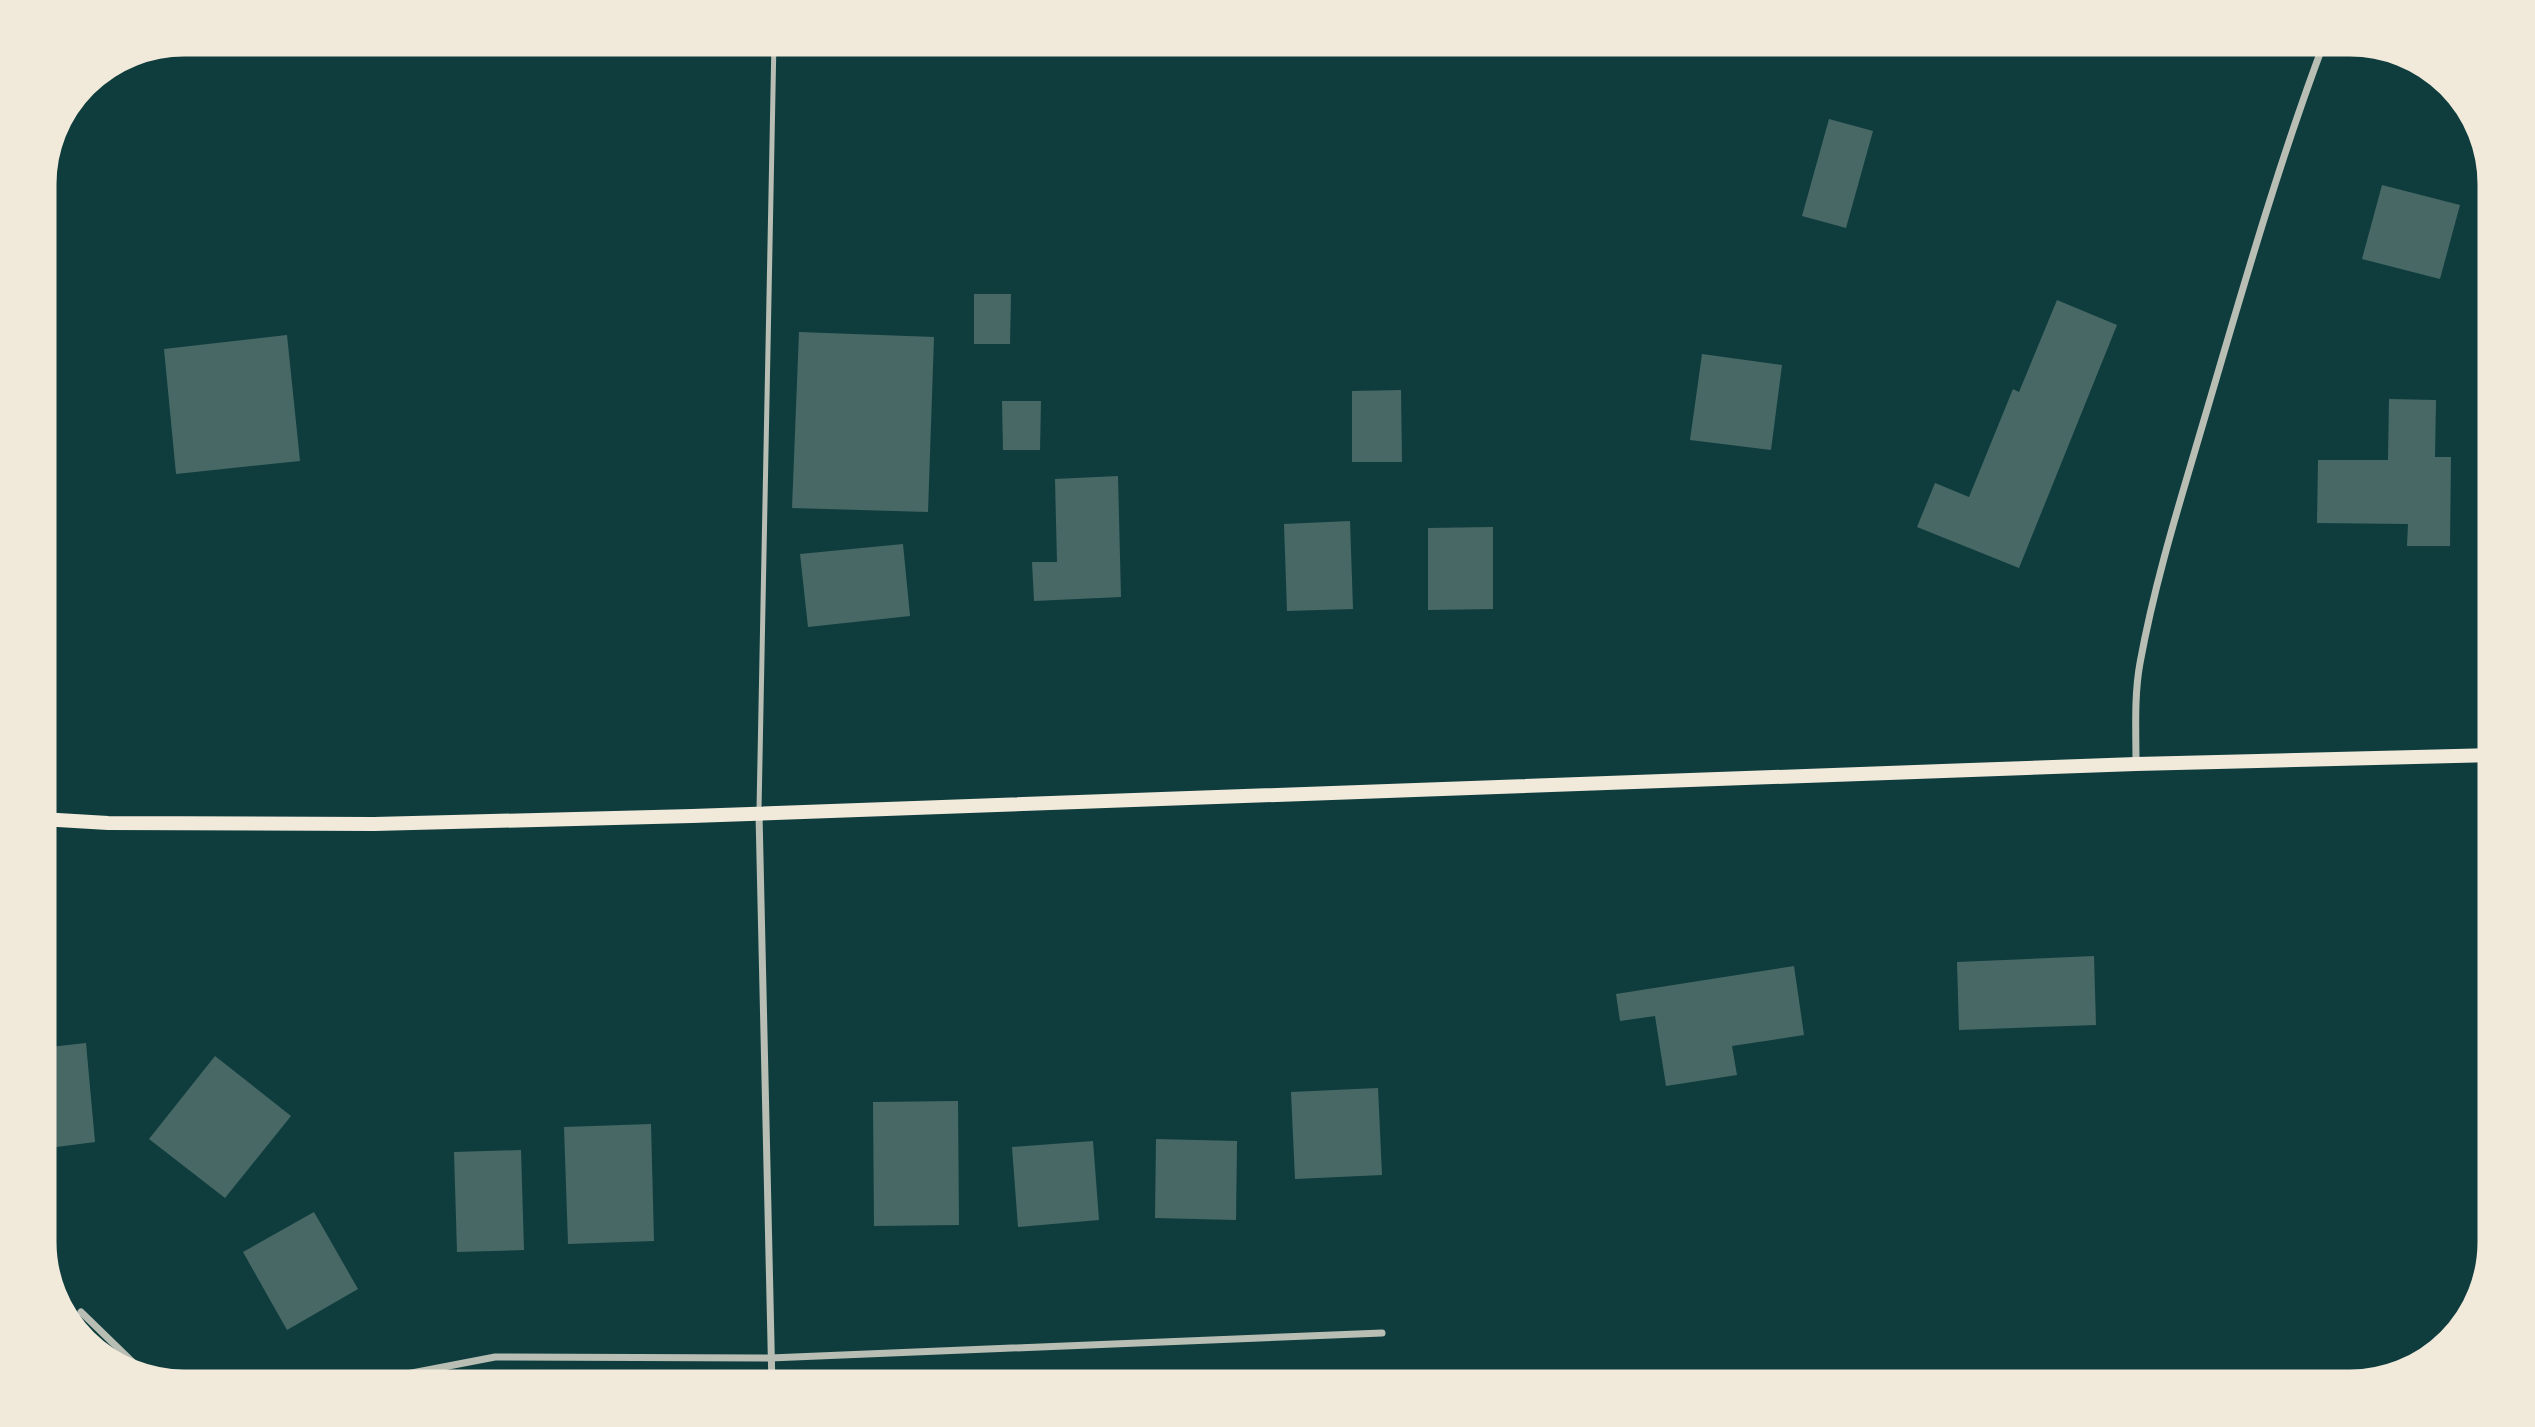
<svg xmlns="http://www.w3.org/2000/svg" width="2535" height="1427" font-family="'Libre Baskerville',serif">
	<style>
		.building { fill: #486865 }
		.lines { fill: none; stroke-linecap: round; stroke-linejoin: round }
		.service { stroke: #b8beb3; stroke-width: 5 }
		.minor { stroke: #b8beb3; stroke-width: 7 }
		.secondary { stroke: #f1e9da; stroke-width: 14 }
		.rim { fill: none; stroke: #f1e9da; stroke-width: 9 }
	</style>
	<rect width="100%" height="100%" fill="#0f3d3e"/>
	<g class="building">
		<polygon points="1829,119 1873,131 1846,228 1802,216"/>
		<polygon points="2382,185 2460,205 2440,279 2362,259"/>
		<polygon points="974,294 1011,294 1010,344 974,344"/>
		<polygon points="2057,300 2117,325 2019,568 1917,527 1935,483 1969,497 2013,389 2019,392"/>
		<polygon points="799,332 934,337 928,512 792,508"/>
		<polygon points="287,335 300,461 176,474 164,349"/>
		<polygon points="1702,354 1782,365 1771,450 1690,440"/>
		<polygon points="1401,390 1402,462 1352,462 1352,391"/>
		<polygon points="2389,399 2436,400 2435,457 2451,457 2450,546 2407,546 2408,524 2317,523 2318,460 2388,460"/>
		<polygon points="1002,401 1041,401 1040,450 1003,450"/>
		<polygon points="1118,476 1121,597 1034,601 1032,562 1057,562 1055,479"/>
		<polygon points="1350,521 1353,609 1287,611 1284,524"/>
		<polygon points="1493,527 1493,609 1428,610 1428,528"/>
		<polygon points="903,544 910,616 808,627 800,554"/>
		<polygon points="2094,956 2096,1025 1959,1030 1957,962"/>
		<polygon points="1794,966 1804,1035 1732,1046 1737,1075 1666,1086 1655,1016 1620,1021 1616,994"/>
		<polygon points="86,1043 95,1142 41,1149 41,1048"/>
		<polygon points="215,1056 291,1116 225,1198 149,1139"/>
		<polygon points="1378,1088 1382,1175 1295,1179 1291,1092"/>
		<polygon points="958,1101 959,1225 874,1226 873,1102"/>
		<polygon points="651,1124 654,1241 568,1244 564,1127"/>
		<polygon points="1156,1139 1237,1141 1236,1220 1155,1218"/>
		<polygon points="1093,1141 1099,1220 1018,1227 1012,1147"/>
		<polygon points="521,1150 524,1250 457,1252 454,1152"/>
		<polygon points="314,1212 358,1289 287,1330 243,1252"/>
	</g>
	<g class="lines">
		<polyline class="service" points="759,810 774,40"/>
		<g class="minor">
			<path d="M2136 764C2136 730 2134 696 2140 663 2156 575 2184 489 2209 403 2245 281 2280 159 2325 40"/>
			<polyline points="759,814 772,1387"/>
			<polyline points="81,1312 148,1377"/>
			<polyline points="354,1387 360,1383 495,1357 770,1358 1382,1333"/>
		</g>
		<polyline class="secondary" points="41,819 108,823 374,824 692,816 2136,764 2495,755"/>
	</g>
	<path d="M0 0H2535V1427H0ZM184 52H2350A132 132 0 0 1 2482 184V1242A132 132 0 0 1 2350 1374H184A132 132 0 0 1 52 1242V184A132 132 0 0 1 184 52Z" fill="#f1e9da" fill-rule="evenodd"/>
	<path class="rim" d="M184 52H2350A132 132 0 0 1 2482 184V1242A132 132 0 0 1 2350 1374H184A132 132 0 0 1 52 1242V184A132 132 0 0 1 184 52Z"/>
</svg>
